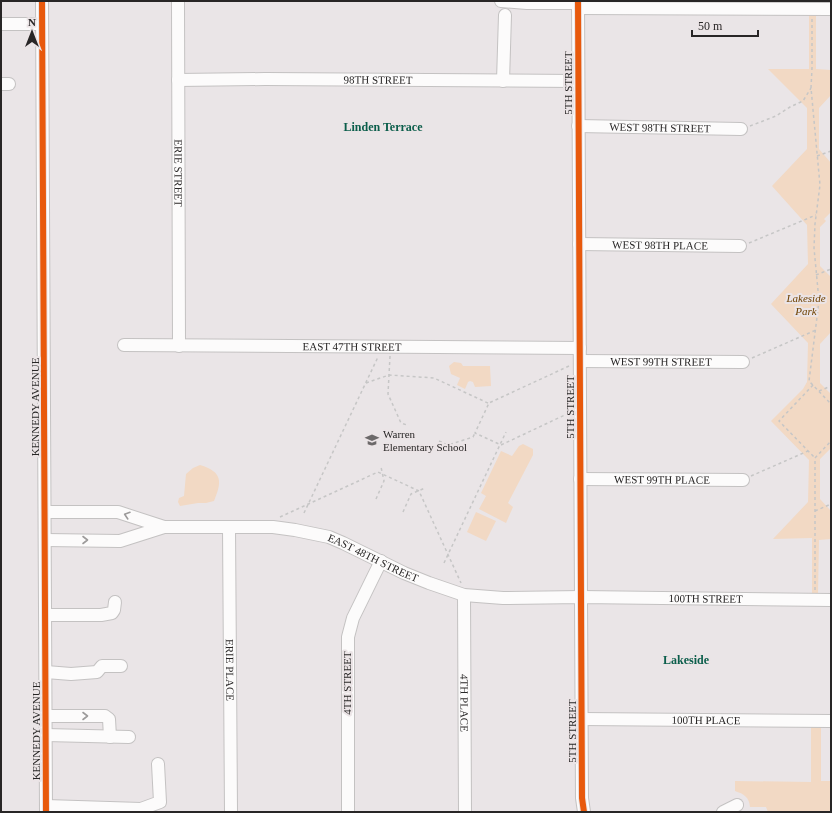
<svg xmlns="http://www.w3.org/2000/svg" width="832" height="813" font-family="Georgia,serif">
	<style>
		.green { fill: #f2d9c4 }
		.lines { fill: none; stroke-linecap: round; stroke-linejoin: round }
		.minor-casing { stroke: #c4c2c2; stroke-width: 14 }
		.path { stroke: #c6c6c6; stroke-width: 1.5; stroke-dasharray: 3 3; stroke-linecap: butt }
		.minor { stroke: #fcfbfb; stroke-width: 12 }
		.cycleway-casing { stroke: #ebe4e6; stroke-width: 8 }
		.cycleway { stroke: #e8590c; stroke-width: 6 }
		.oneway { stroke: #9d9b9b }
		.labels { text-anchor: middle; stroke-width: 4; stroke-linejoin: round; paint-order: stroke }
		.street-label { font-size: 11px; fill: #282626; stroke: #ebe4e6 }
		.park-label { font-size: 11px; font-style: italic; fill: #6e4100; stroke: #ebe4e6 }
		.poi-label { font-size: 11px; fill: #282626; stroke: #ebe4e6; text-anchor: start }
		.neighbourhood-label { font-size: 12px; font-weight: bold; fill: #0b5e4b; stroke: #ebe4e6 }
	</style>
	<rect width="100%" height="100%" fill="#eae5e7"/>
	<g class="green">
		<polygon points="809,15 816,15 816,69 831,70 831,95 819,108 819,149 831,163 831,212 824,219 826,221 820,227 820,266 831,277 831,332 820,344 820,383 831,394 831,448 820,459 820,499 831,511 831,539 819,540 818,594 812,594 812,538 773,539 808,502 809,460 771,421 803,389 807,382 808,343 771,304 808,264 807,225 772,186 807,149 807,108 768,69 809,69"/>
		<polygon points="454,362 461,363 463,366 490,366 491,386 475,387 473,382 470,381 468,382 465,389 457,385 460,378 451,374 449,366"/>
		<polygon points="523,444 533,449 533,455 508,503 513,507 506,523 479,509 486,496 481,493 501,451 512,456 519,446"/>
		<path d="M200 465C223 472 222 482 214 501L206 503H198L180 506 178 502 179 498 184 496 186 474 193 468Z"/>
		<polygon points="476,512 496,521 486,541 467,532"/>
		<path d="M811 726H821V781H831V812H768L766 807H750C749 797 744 794 735 791V781L811 782Z"/>
	</g>
	<g class="lines">
		<g class="minor-casing">
			<g id="minor">
				<polyline points="42,1 46,812"/>
				<path id="s1" d="M178 1 179 346"/>
				<polyline points="501,1 527,3 578,3"/>
				<polyline points="578,1 582,798 584,812"/>
				<polyline points="578,8 831,9"/>
				<polyline points="1,24 42,24"/>
				<path id="s2" d="M178 80 265 79 578 81"/>
				<polyline points="503,81 505,15"/>
				<polyline points="1,84 9,84"/>
				<path id="s3" d="M578 126 741 129"/>
				<path id="s4" d="M579 244 740 246"/>
				<path id="s5" d="M124 345 580 348"/>
				<path id="s6" d="M580 361 743 362"/>
				<path id="s7" d="M580 479 743 480"/>
				<polyline points="46,512 118,512 164,527"/>
				<path id="s8" d="M229 527 231 812"/>
				<path id="s9" d="M46 540 120 541 164 527H273L295 530 329 537 343 543 404 573 429 583 464 595 503 598 581 597 831 600"/>
				<path id="s10" d="M464 595 465 812"/>
				<polyline points="46,615 101,615 112,613 114,610 115,602"/>
				<polyline points="46,672 71,674 97,672 102,666 121,666"/>
				<polyline points="46,716 105,716 109,719 110,737"/>
				<path id="s11" d="M582 719 831 721"/>
				<polyline points="46,735 129,737"/>
				<polyline points="46,806 141,809 160,802 158,764"/>
				<polyline points="348,812 348,637 353,618 381,561"/>
				<polyline points="723,812 737,805"/>
			</g>
		</g>
		<g class="path">
			<polyline points="812,19 812,68 811,88 820,185 815,224 814,248 819,301 809,381 831,404"/>
			<polyline points="750,126 776,116 790,107 803,101 811,88"/>
			<polyline points="817,156 831,151"/>
			<polyline points="749,243 816,215"/>
			<polyline points="816,275 831,269"/>
			<polyline points="390,356 388,394 401,423 407,425"/>
			<polyline points="752,358 816,330"/>
			<polyline points="569,366 489,403 475,433 501,445 569,413"/>
			<polyline points="366,383 389,375 434,378 490,404"/>
			<polyline points="813,385 779,421 815,458"/>
			<polyline points="819,391 831,386"/>
			<polyline points="439,441 448,445 473,437 475,433"/>
			<polyline points="751,476 808,451"/>
			<polyline points="376,499 384,481 381,467"/>
			<polyline points="815,511 831,504"/>
			<polyline points="403,512 411,494 425,488"/>
			<polyline points="304,513 378,357"/>
			<polyline points="280,517 378,472 419,491 461,583"/>
			<polyline points="444,563 506,432"/>
			<polyline points="815,590 815,458 831,441"/>
		</g>
		<use href="#minor" class="minor"/>
		<g class="cycleway-casing">
			<g id="cycleway">
				<polyline points="42,1 46,812"/>
				<polyline points="578,1 582,798 584,812"/>
			</g>
		</g>
		<use href="#cycleway" class="cycleway"/>
	</g>
	<defs><path id="oneway-chevron" d="M-2-3.5L2.5 0L-2 3.5" fill="none" stroke-width="1.6" stroke-linecap="round" stroke-linejoin="round"/></defs>
	<g class="oneway">
		<use href="#oneway-chevron" transform="translate(127 515) rotate(-162)"/>
		<use href="#oneway-chevron" transform="translate(85 540)"/>
		<use href="#oneway-chevron" transform="translate(85 716)"/>
	</g>
	<defs>
		<g id="school-bare" transform="scale(1.08)"><path d="M0-5L7-2L0 1L-7-2ZM-4 1L0 2.5L4 1V4Q0 6-4 4Z" fill="#6c696a" stroke="#ebe4e6" stroke-width="2.5" paint-order="stroke"/></g>
	</defs>
	<g fill-rule="evenodd">
		<use href="#school-bare" x="372" y="440"/>
	</g>
	<g class="labels">
		<g class="street-label">
			<text dy="4" stroke="none"><textPath href="#s2" startOffset="200">98TH STREET</textPath></text>
			<text transform="translate(568 83) rotate(-90)" y="4">5TH STREET</text>
			<text dy="4" stroke="none"><textPath href="#s3" startOffset="82">WEST 98TH STREET</textPath></text>
			<text dy="4" stroke="none"><textPath href="#s1" startOffset="172">ERIE STREET</textPath></text>
			<text dy="4" stroke="none"><textPath href="#s4" startOffset="81">WEST 98TH PLACE</textPath></text>
			<text dy="4" stroke="none"><textPath href="#s5" startOffset="228">EAST 47TH STREET</textPath></text>
			<text dy="4" stroke="none"><textPath href="#s6" startOffset="81">WEST 99TH STREET</textPath></text>
			<text transform="translate(35 407) rotate(-90)" y="4">KENNEDY AVENUE</text>
			<text transform="translate(570 407) rotate(-90)" y="4">5TH STREET</text>
			<text dy="4" stroke="none"><textPath href="#s7" startOffset="82">WEST 99TH PLACE</textPath></text>
			<text dy="4" stroke="none"><textPath href="#s9" startOffset="335">EAST 48TH STREET</textPath></text>
			<text dy="4" stroke="none"><textPath href="#s9" startOffset="675">100TH STREET</textPath></text>
			<text dy="4" stroke="none"><textPath href="#s8" startOffset="143">ERIE PLACE</textPath></text>
			<text transform="translate(347 683) rotate(-90)" y="4">4TH STREET</text>
			<text dy="4" stroke="none"><textPath href="#s10" startOffset="108">4TH PLACE</textPath></text>
			<text dy="4" stroke="none"><textPath href="#s11" startOffset="124">100TH PLACE</textPath></text>
			<text transform="translate(36 731) rotate(-90)" y="4">KENNEDY AVENUE</text>
			<text transform="translate(572 731) rotate(-90)" y="4">5TH STREET</text>
		</g>
		<g class="park-label">
			<text x="806" y="302">Lakeside<tspan x="806" dy="13">Park</tspan></text>
		</g>
		<g class="poi-label">
			<text x="383" y="438">Warren<tspan x="383" dy="13">Elementary School</tspan></text>
		</g>
		<g class="neighbourhood-label">
			<text x="383" y="131">Linden Terrace</text>
			<text x="686" y="664">Lakeside</text>
		</g>
	</g>
	<rect width="832" height="813" fill="none" stroke="#282626" stroke-width="4"/>
	<g transform="translate(32 32)" stroke="#ebe4e6" stroke-width="3" paint-order="stroke">
	<path d="M0-3L7 15L0 10L-7 15Z" fill="#282626"/>
	<text y="-6" font-size="11" font-weight="bold" text-anchor="middle" fill="#282626">N</text>
	</g>
	<path d="M692 30v6h66v-6" fill="none" stroke="#282626" stroke-width="2"/>
	<text x="698" y="30" font-size="12" fill="#282626" stroke="#ebe4e6" stroke-width="3" paint-order="stroke">50 m</text>
</svg>
